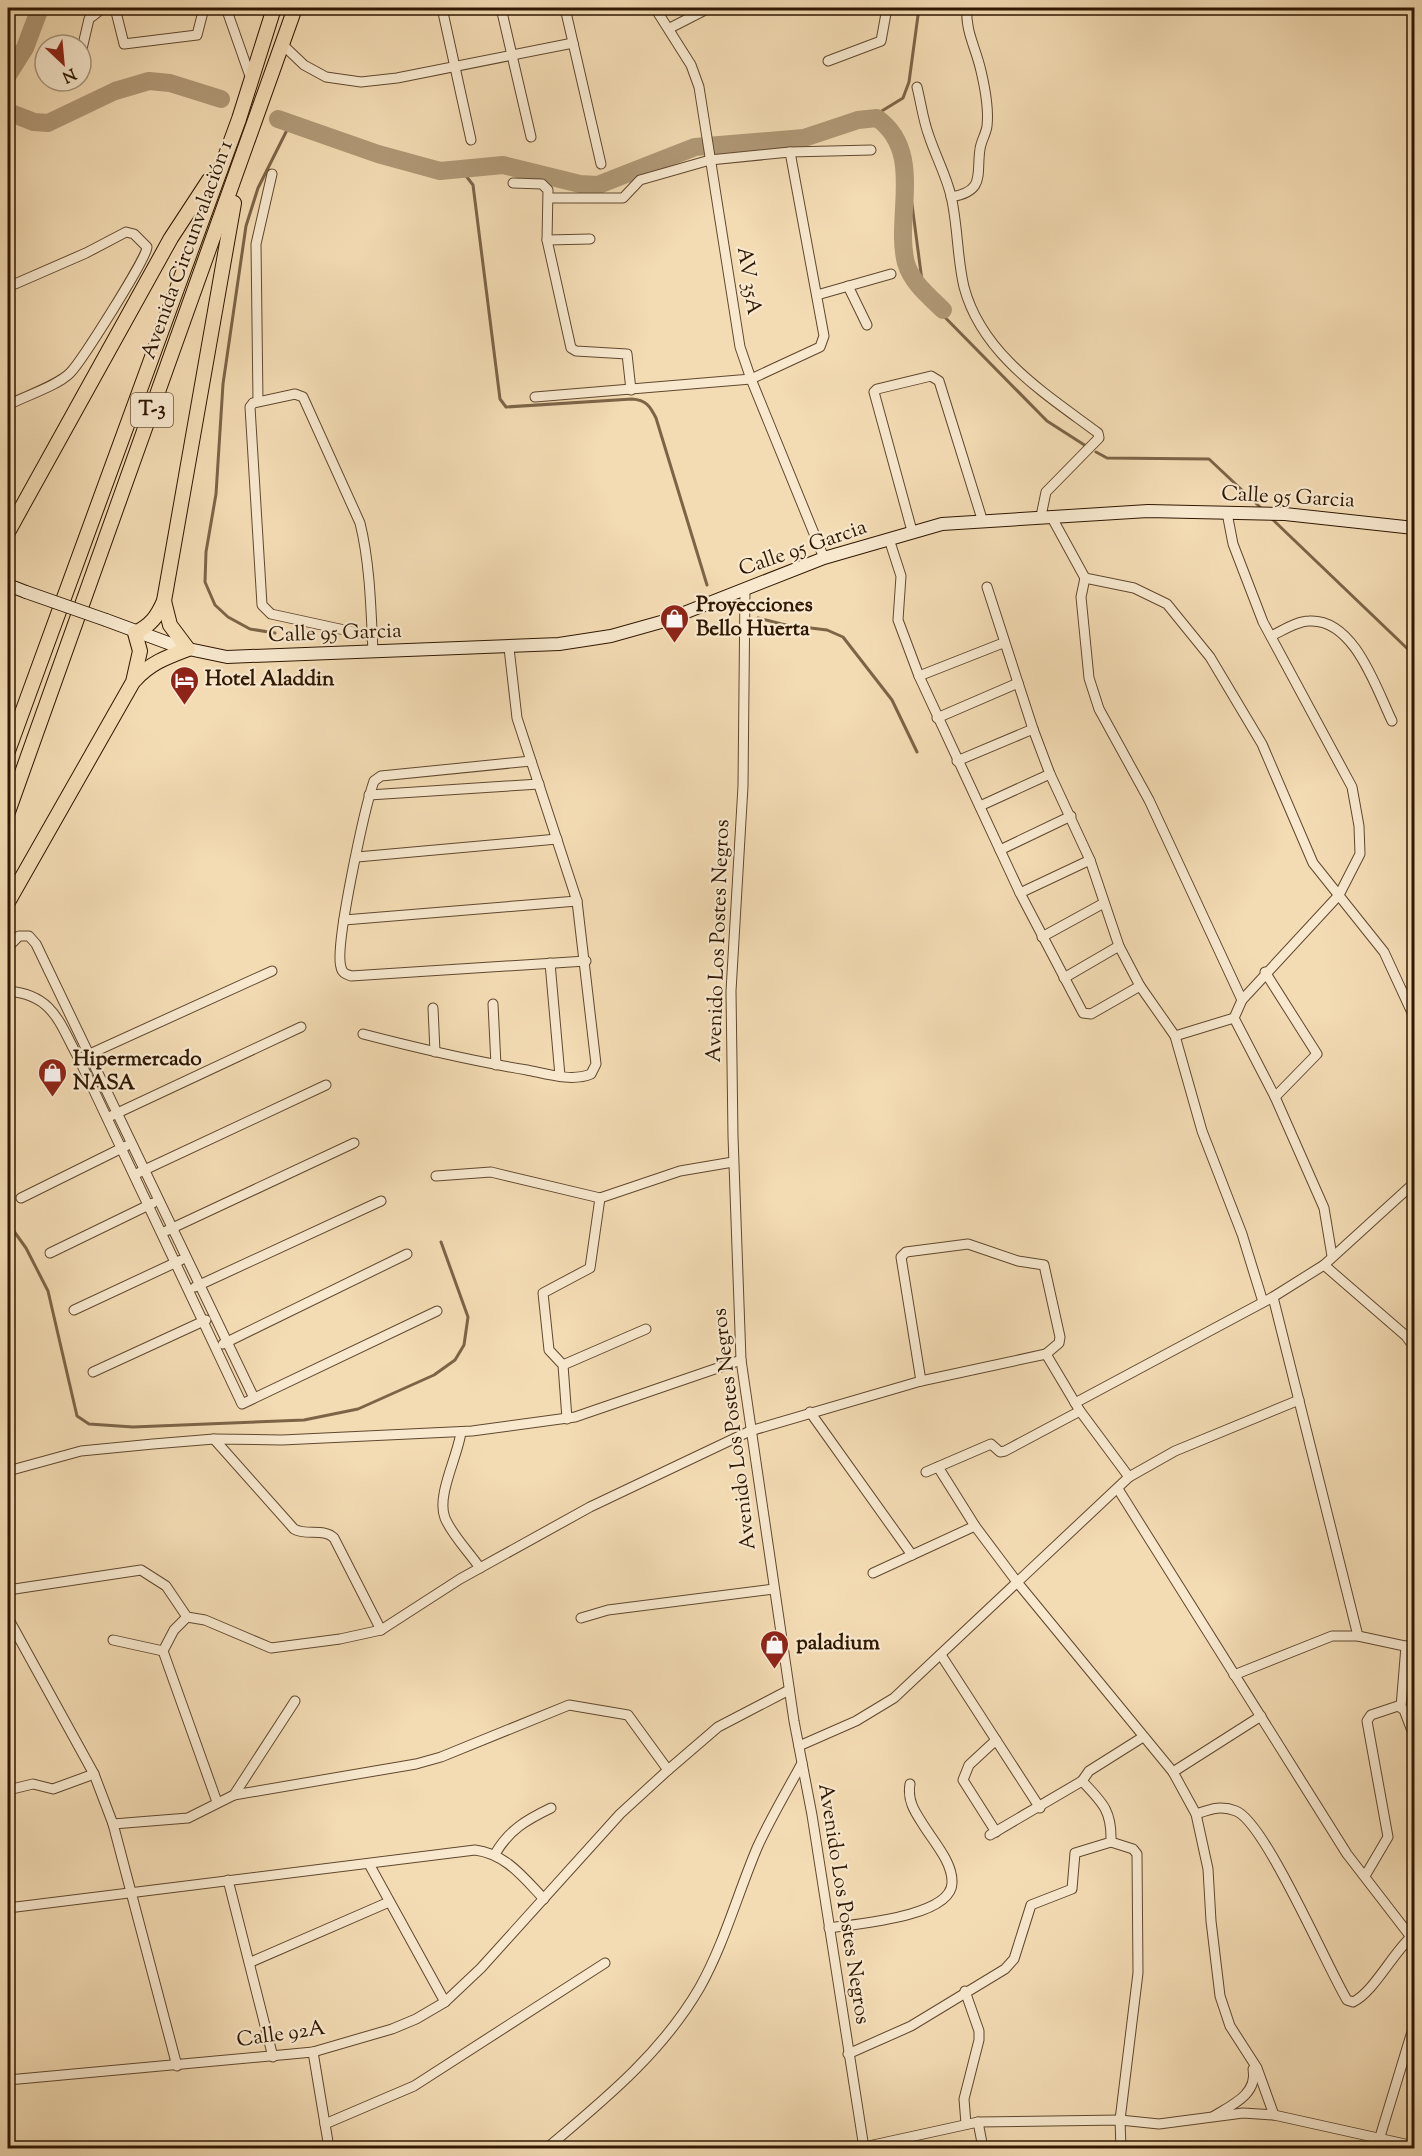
<svg xmlns="http://www.w3.org/2000/svg" width="1422" height="2156" viewBox="0 0 1422 2156" font-family="'Sorts Mill Goudy',serif">
  <rect width="100%" height="100%" fill="#f3dbb3"/>
  <filter id="stains"><feTurbulence type="fractalNoise" baseFrequency=".00333" numOctaves="4"/><feColorMatrix values="0 0 0 0 .2 0 0 0 0 .09 0 0 0 0 .02 0 0 0 .5 -.17"/></filter>
  <radialGradient id="worn" r=".72"><stop offset=".6" stop-color="#630" stop-opacity="0"/><stop offset="1" stop-color="#630" stop-opacity=".3"/></radialGradient>
  <g fill="none" stroke-linecap="round" stroke-linejoin="round">
    <!-- stream -->
    <g stroke="#7c6447" stroke-width="3">
      <path d="M 8,113 C 24,115 46,123 62,117 C 76,112 89,100 102,93 C 153,66 173,77 224,94"/>
      <path d="M 280,114 L 332,137 L 433,166 L 462,171 L 508,162 L 525,164 L 577,187 L 603,182 L 694,144 L 787,140 L 819,134 L 850,119 L 872,117 L 903,98 L 909,82 L 919,8"/>
      <path d="M 872,117 L 883,124 L 900,142 L 908,174 L 924,296 L 1047,421 L 1086,446"/>
      <path d="M 463,172 L 473,185 L 500,399 L 506,407 L 632,399 C 646,400 650,406 656,418 L 707,585"/>
      <path d="M 1096,452 L 1107,458 L 1209,459 L 1261,508"/>
      <path d="M 1270,517 L 1414,655"/>
      <path d="M 758,618 L 786,625 L 827,630 L 843,637 L 892,700 L 917,752"/>
      <path d="M 275,633 L 250,629 L 228,617 L 215,605 L 205,582 L 206,552 L 216,494 L 223,384 L 246,226 L 258,188 L 293,118"/>
      <path d="M 8,1223 L 26,1248 L 48,1291 L 77,1416 L 89,1424 L 133,1427 L 304,1420 L 358,1409 L 434,1375 L 455,1360 L 464,1345 L 468,1317 L 441,1242"/>
    </g>
    <!-- river -->
    <g stroke="#b09876" stroke-width="18">
      <path d="M 8,75 L 25,48 L 40,8"/>
      <path d="M 8,112 L 34,122 L 48,123 L 115,91 L 149,81 L 170,83 L 221,99"/>
      <path d="M 278,119 L 378,154 L 440,171 L 503,165 L 580,184 L 598,185 L 695,147 L 804,138 L 858,120 L 877,118 C 925,152 894,217 906,263 C 912,283 929,296 943,310"/>
    </g>
    <defs>
      <g id="street">
        <path d="M 115,8 L 124,44 L 197,35 L 204,8"/>
        <path d="M 226,8 L 251,79"/>
        <path d="M 442,8 L 471,140"/>
        <path d="M 501,8 L 531,137"/>
        <path d="M 565,8 L 601,164"/>
        <path d="M 655,8 L 691,65 L 699,87 L 740,347 L 751,379 L 824,558"/>
        <path d="M 670,28 L 709,8"/>
        <path d="M 283,45 L 304,65 L 326,77 L 361,82 L 397,78 L 573,43"/>
        <path d="M 81,53 L 89,19 L 103,8"/>
        <path d="M 828,61 L 881,41 L 887,8"/>
        <path d="M 917,87 C 921,103 923,120 929,136 C 936,157 946,175 951,196 C 958,226 957,258 964,287 C 982,355 1046,394 1098,433 L 1099,438 L 1046,492 L 1041,516"/>
        <path d="M 513,183 L 542,184 L 548,190 L 547,240 L 571,348 L 576,351 L 627,354 L 631,390"/>
        <path d="M 951,197 C 986,191 976,174 980,149 C 981,141 986,134 987,126 C 989,109 985,88 981,71 C 976,48 965,31 967,8"/>
        <path d="M 549,198 L 623,198 L 640,180 L 710,160 L 790,152 L 871,150"/>
        <path d="M 547,240 L 590,239"/>
        <path d="M 848,286 L 867,325"/>
        <path d="M 8,287 L 86,253 L 126,232 L 134,234 L 147,247 C 147,258 81,362 70,373 C 57,386 25,396 8,405"/>
        <path d="M 817,295 L 891,274"/>
        <path d="M 535,397 L 751,379 L 820,347 L 824,336 L 790,152"/>
        <path d="M 258,401 L 256,244 L 272,174"/>
        <path d="M 1227,513 L 1233,544 L 1263,622 L 1352,787 L 1359,826 L 1360,854 L 1339,895 L 1242,1000 L 1234,1018 L 1275,1097 L 1324,1208 L 1332,1256"/>
        <path d="M 1051,516 L 1085,578 L 1134,588 L 1167,604 L 1210,657 L 1262,744 L 1313,863 L 1384,952 L 1414,1017"/>
        <path d="M 912,531 L 874,392 L 877,389 L 931,376 L 939,381 L 982,519"/>
        <path d="M 889,539 L 901,576 L 898,620 L 919,676 L 1020,893 L 1083,1013 L 1091,1014 L 1140,986"/>
        <path d="M 1085,578 L 1081,597 L 1089,678 L 1099,709 L 1149,800 L 1242,1000"/>
        <path d="M 987,587 L 1033,729 L 1050,774 L 1090,860 L 1119,946 L 1140,986 L 1175,1036 L 1202,1131 L 1242,1234 L 1263,1302"/>
        <path d="M 745,589 L 743,786 L 731,991 L 733,1136 L 741,1360 L 794,1721 L 812,1815 L 864,2148"/>
        <path d="M 372,636 L 271,614 L 262,605 L 250,407 L 253,403 L 295,394 L 303,397 L 360,523 C 370,563 371,610 373,652"/>
        <path d="M 1271,636 C 1282,631 1297,621 1309,621 C 1354,618 1376,688 1392,721"/>
        <path d="M 919,676 L 1003,643"/>
        <path d="M 937,718 L 1018,683"/>
        <path d="M 531,761 L 381,776 L 374,781 C 365,807 334,947 341,967 C 342,973 346,974 351,976 L 586,961"/>
        <path d="M 957,761 L 1033,729"/>
        <path d="M 369,795 L 539,784"/>
        <path d="M 980,806 L 1050,774"/>
        <path d="M 1000,850 L 1071,816"/>
        <path d="M 357,857 L 557,839"/>
        <path d="M 1020,893 L 1090,860"/>
        <path d="M 344,920 L 577,901"/>
        <path d="M 1042,937 L 1104,903"/>
        <path d="M 8,947 L 19,936 L 29,936 L 36,944 L 254,1398"/>
        <path d="M 550,963 L 560,1076"/>
        <path d="M 1265,972 L 1317,1054 L 1275,1097"/>
        <path d="M 1064,978 L 1119,946"/>
        <path d="M 8,991 C 54,995 59,1023 79,1059 L 242,1404 L 437,1311"/>
        <path d="M 493,1004 L 496,1065"/>
        <path d="M 433,1008 L 435,1052"/>
        <path d="M 363,1034 C 417,1048 472,1061 527,1070 C 547,1074 572,1082 591,1074 L 596,1064 L 577,901 L 517,718 L 509,648"/>
        <path d="M 1175,1036 L 1234,1018"/>
        <path d="M 83,1057 L 272,971"/>
        <path d="M 111,1116 L 301,1027"/>
        <path d="M 138,1173 L 326,1085"/>
        <path d="M 436,1176 L 491,1172 L 600,1198 L 680,1171 L 733,1162"/>
        <path d="M 21,1198 L 126,1146"/>
        <path d="M 166,1231 L 354,1143"/>
        <path d="M 50,1253 L 153,1203"/>
        <path d="M 1324,1265 L 1406,1336 L 1414,1347"/>
        <path d="M 195,1287 L 381,1201"/>
        <path d="M 1273,1297 L 1358,1636"/>
        <path d="M 74,1310 L 181,1260"/>
        <path d="M 223,1344 L 407,1254"/>
        <path d="M 563,1365 L 646,1329"/>
        <path d="M 93,1372 L 206,1320"/>
        <path d="M 921,1381 L 901,1257 L 906,1252 L 968,1244 L 1018,1261 L 1044,1265 L 1060,1337 L 1059,1343 L 1046,1354"/>
        <path d="M 1075,1403 L 1273,1297 L 1324,1265 L 1414,1183"/>
        <path d="M 810,1412 L 912,1555"/>
        <path d="M 567,1419 L 563,1365 L 549,1350 L 543,1293 L 590,1268 L 600,1198"/>
        <path d="M 461,1432 C 458,1456 436,1496 445,1518 C 452,1535 469,1552 480,1568"/>
        <path d="M 214,1439 L 294,1529 C 306,1536 324,1528 334,1538 L 381,1630"/>
        <path d="M 938,1467 L 975,1526 L 1017,1582 L 1173,1772 L 1196,1814 L 1208,1869 L 1211,1921 L 1220,1996 L 1230,2026 L 1257,2068 L 1274,2115"/>
        <path d="M 8,1471 L 81,1451 L 153,1444 L 214,1439 L 282,1440 L 472,1431 L 575,1417 L 741,1360"/>
        <path d="M 926,1472 L 991,1444 L 1000,1452 L 1005,1451 L 1080,1411"/>
        <path d="M 1118,1489 L 1347,1854 L 1411,1937"/>
        <path d="M 873,1573 L 975,1526"/>
        <path d="M 8,1590 L 141,1570 L 166,1586 L 187,1617 L 205,1620 L 271,1648 L 340,1639 L 381,1630 L 460,1579 L 590,1507 L 750,1431 L 921,1381 L 1046,1354 L 1080,1411 L 1129,1477"/>
        <path d="M 187,1617 L 174,1630 L 163,1651 L 217,1802"/>
        <path d="M 8,1618 L 94,1774 L 113,1824 L 177,2066"/>
        <path d="M 581,1618 L 608,1610 L 774,1589"/>
        <path d="M 113,1640 L 163,1651"/>
        <path d="M 941,1655 L 1040,1808"/>
        <path d="M 1234,1675 L 1332,1636 L 1358,1636 L 1414,1648"/>
        <path d="M 1401,1707 L 1406,1646"/>
        <path d="M 996,1740 L 969,1765 L 963,1780 L 996,1832"/>
        <path d="M 799,1746 L 856,1721 L 894,1698 L 1129,1477 L 1175,1451 L 1299,1400"/>
        <path d="M 1173,1772 L 1261,1716"/>
        <path d="M 8,1790 L 33,1784 L 53,1789 L 94,1774"/>
        <path d="M 234,1795 L 295,1701"/>
        <path d="M 1196,1814 C 1211,1809 1221,1805 1236,1811 C 1265,1822 1327,1967 1347,2000 L 1353,2002 C 1374,1992 1393,1952 1414,1934"/>
        <path d="M 113,1824 L 188,1818 L 234,1795 L 416,1764 L 441,1757 L 569,1705 L 628,1715 L 668,1770"/>
        <path d="M 990,1835 L 1082,1781 L 1089,1771 L 1143,1737"/>
        <path d="M 1111,1842 L 1133,1849 L 1137,1854 L 1138,1973 L 1120,2120 L 1121,2148"/>
        <path d="M 495,1854 C 509,1830 526,1820 551,1808"/>
        <path d="M 369,1864 L 445,2002"/>
        <path d="M 1365,1876 L 1388,1837 L 1367,1721 L 1371,1715 L 1398,1706 L 1404,1710 L 1414,1736"/>
        <path d="M 228,1880 L 273,2057"/>
        <path d="M 8,1908 L 475,1850 C 506,1854 523,1877 544,1899"/>
        <path d="M 829,1928 C 855,1924 951,1917 952,1883 C 953,1863 934,1842 924,1826 C 915,1812 907,1801 910,1784"/>
        <path d="M 251,1962 L 389,1902"/>
        <path d="M 965,1991 L 979,2031 L 979,2040 L 964,2099 L 966,2124"/>
        <path d="M 313,2052 L 329,2148"/>
        <path d="M 848,2054 L 911,2026 L 1005,1969 L 1014,1959 L 1031,1905 L 1072,1889 L 1075,1853 L 1111,1842 C 1112,1811 1103,1803 1082,1781"/>
        <path d="M 8,2080 L 313,2052 L 392,2029 L 416,2019 L 445,2002 L 481,1968 L 620,1814 L 668,1770 L 718,1727 L 789,1690"/>
        <path d="M 1214,2116 C 1232,2105 1258,2094 1253,2069"/>
        <path d="M 978,2122 L 983,2148"/>
        <path d="M 325,2124 L 414,2086 L 605,1963"/>
        <path d="M 1379,2140 L 1414,2025"/>
        <path d="M 864,2147 L 978,2122 L 1120,2120 L 1159,2124 L 1243,2113 L 1274,2115 L 1414,2146"/>
        <path d="M 547,2148 C 604,2100 662,2053 700,1987 C 724,1944 738,1893 757,1848 C 770,1819 787,1791 802,1763"/>
      </g>
      <g id="secondary">
        <path d="M 8,585 L 26,592"/>
        <path d="M 106,620 L 179,647 L 227,657 L 559,644 L 611,636 L 661,622 L 824,558 L 942,524 L 1148,511 L 1285,514 L 1414,528"/>
      </g>
      <g id="primary">
        <path d="M 8,532 L 171,238 L 209,180"/>
        <path d="M 135,680 C 150,663 167,657 188,649 L 170,625 L 164,601"/>
        <path d="M 8,751 L 239,119 L 274,8"/>
        <path d="M 8,812 L 295,8"/>
        <path d="M 8,902 L 133,682 L 140,651 L 135,633 C 151,625 157,617 164,601 L 234,203"/>
      </g>
    </defs>
    <!-- street casing -->
    <use href="#street" stroke="#60482e" stroke-width="11"/>
    <!-- secondary casing -->
    <use href="#secondary" stroke="#2f1701" stroke-width="14"/>
    <!-- primary casing -->
    <use href="#primary" stroke="#2f1701" stroke-width="16"/>
    <!-- street -->
    <use href="#street" stroke="#f7e8ce" stroke-width="9"/>
    <!-- secondary -->
    <use href="#secondary" stroke="#f7e8ce" stroke-width="12"/>
    <!-- primary -->
    <use href="#primary" stroke="#f3dbb3" stroke-width="14"/>
    <defs>
      <path id="secondary-bridge" d="M 26,592 L 106,620"/>
    </defs>
    <!-- secondary-bridge casing -->
    <use href="#secondary-bridge" stroke="#2f1701" stroke-width="14" stroke-linecap="butt"/>
    <!-- secondary-bridge -->
    <use href="#secondary-bridge" stroke="#f7e8ce" stroke-width="12"/>
  </g>
  <!-- icons -->
  <defs>
    <symbol id="shop-pin" viewBox="-11 -11 22 30"><path d="M0 17L-7.5 6A9.5 9.5 0 1 1 7.5 6Z" fill="#8f2418" stroke="#f7e8ce"/><path d="M-5-2.5h2.3a2.7 3.5 0 0 1 5.4 0H5L5.5 6h-11ZM-1.5-2.5h3a1.5 2.3 0 0 0-3 0Z" fill="#fff"/></symbol>
    <symbol id="hotel-pin" viewBox="-11 -11 22 30"><path d="M0 17L-7.5 6A9.5 9.5 0 1 1 7.5 6Z" fill="#8f2418" stroke="#f7e8ce"/><path d="M-6-4.5h1.5V1H6V5H4.5V3h-9V5H-6ZM-4 0a1.8 1.8 0 1 1 3.6 0ZM.5 0V-2.5h3Q6-2.5 6 0Z" fill="#fff"/></symbol>
  </defs>
  <g fill-rule="evenodd">
    <use href="#shop-pin" x="658" y="602" width="33" height="45"/>
    <use href="#hotel-pin" x="168" y="664" width="33" height="45"/>
    <use href="#shop-pin" x="36" y="1056" width="33" height="45"/>
    <use href="#shop-pin" x="758" y="1628" width="33" height="45"/>
  </g>
  <g text-anchor="middle" dominant-baseline="central" stroke-width="4.5" stroke-linejoin="round" paint-order="stroke">
    <!-- shield labels -->
    <rect fill="#f7e8ce" stroke="#6b563e" stroke-width="1.5" x="131" y="393" width="42" height="34" rx="4.5"/>
    <g font-size="20" font-weight="bold" fill="#2f1701">
      <text x="152" y="410">T-3</text>
    </g>
    <!-- street labels -->
    <g font-size="21" fill="#2f1701" stroke="#f7e8ce">
      <text transform="translate(188 250) rotate(-70)">Avenida Circunvalación 1</text>
      <text transform="translate(748 281) rotate(81)">AV 35A</text>
      <text transform="translate(1288 498) rotate(3)">Calle 95 Garcia</text>
      <text transform="translate(803 549) rotate(-19)">Calle 95 Garcia</text>
      <text transform="translate(335 634) rotate(-2)">Calle 95 Garcia</text>
      <text transform="translate(719 941) rotate(-88)">Avenido Los Postes Negros</text>
      <text transform="translate(735 1429) rotate(-97)">Avenido Los Postes Negros</text>
      <text transform="translate(843 1904) rotate(81)">Avenido Los Postes Negros</text>
      <text transform="translate(281 2035) rotate(-8)">Calle 92A</text>
    </g>
    <!-- poi labels -->
    <g font-size="21" font-weight="bold" fill="#2f1701" stroke="#f7e8ce" text-anchor="start">
      <text x="696" y="606">Proyecciones<tspan x="696" dy="24">Bello Huerta</tspan></text>
      <text x="205" y="680">Hotel Aladdin</text>
      <text x="73" y="1060">Hipermercado<tspan x="73" dy="24">NASA</tspan></text>
      <text x="796" y="1644">paladium</text>
    </g>
  </g>
  <!-- margin -->
  <rect width="1422" height="2156" fill="none" stroke="#f3dbb3" stroke-width="30"/>
  <rect x="9" y="9" width="1404" height="2138" fill="none" stroke="#2f1701" stroke-width="3"/>
  <rect x="15" y="15" width="1392" height="2126" fill="none" stroke="#2f1701" stroke-width="1.5"/>
  <!-- north arrow -->
  <g transform="translate(63 63) rotate(154)"><circle r="28" fill="#f7e8ce" stroke="#a7947c" stroke-width="1.5"/>
  <path d="M0-4.5L10 22L0 15L-10 22Z" fill="#8f2418"/>
  <text y="-9" font-size="16" font-weight="bold" text-anchor="middle" fill="#2f1701">N</text>
  </g>
  <rect width="100%" height="100%" filter="url(#stains)"/>
  <rect width="100%" height="100%" fill="url(#worn)"/>
</svg>
